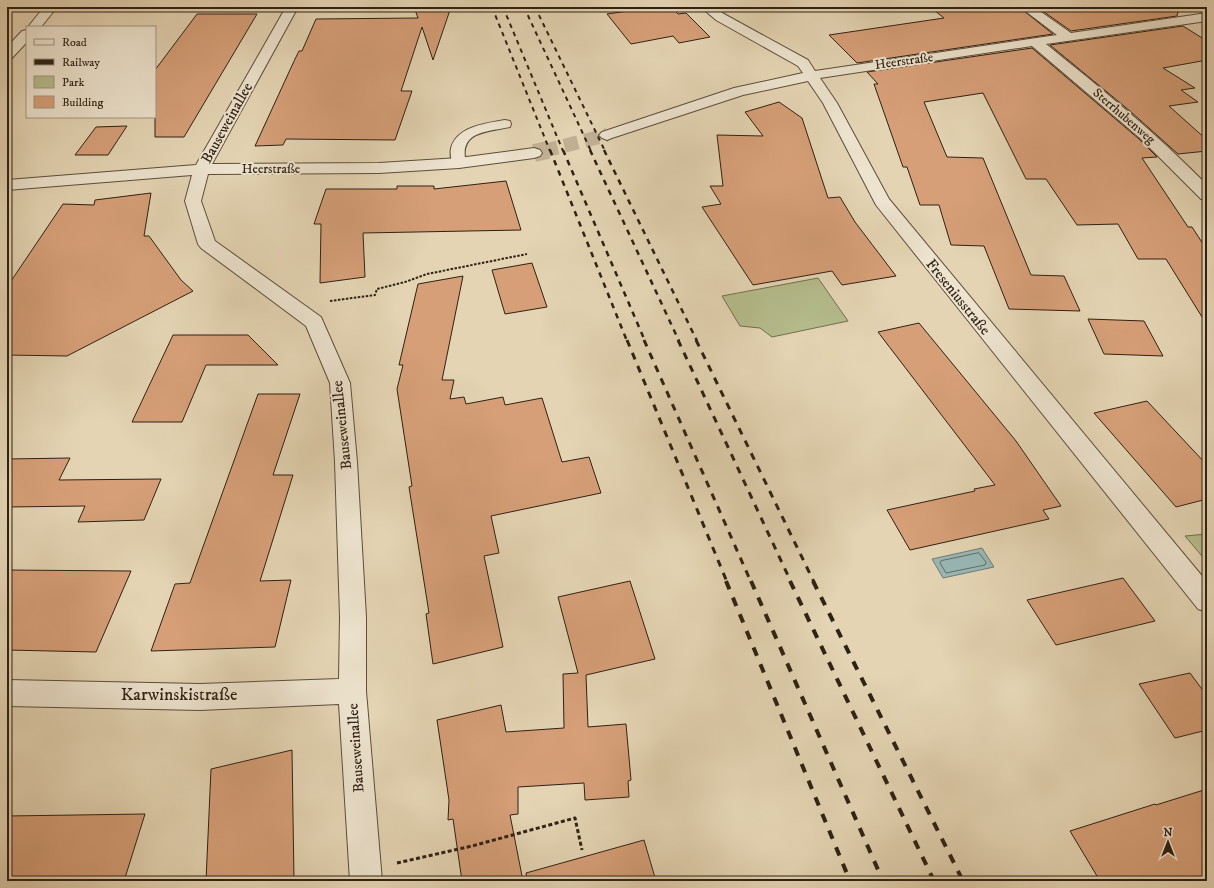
<svg xmlns="http://www.w3.org/2000/svg" width="1214" height="888" viewBox="0 0 1214 888" font-family="'IM FELL DW Pica',serif">
  <rect width="100%" height="100%" fill="#e4d4b3"/>
  <filter id="stains"><feTurbulence type="fractalNoise" baseFrequency=".005" numOctaves="4"/><feColorMatrix values="0 0 0 0 .2 0 0 0 0 .09 0 0 0 0 .02 0 0 0 .5 -.17"/></filter>
  <radialGradient id="worn" r=".72"><stop offset=".6" stop-color="#630" stop-opacity="0"/><stop offset="1" stop-color="#630" stop-opacity=".3"/></radialGradient>
  <!-- green -->
  <g fill="#b5bc8c" stroke="#726e50">
    <path d="M 818,278 L 848,321 L 772,337 L 760,328 L 740,326 L 722,296 Z"/>
    <path d="M 1207,534 L 1207,562 L 1185,536 Z"/>
  </g>
  <!-- water -->
  <path fill="#98b7b5" stroke="#6e7b75" d="M 982,548 L 994,567 L 943,578 L 932,559 Z"/>
  <g fill="none" stroke-linecap="round" stroke-linejoin="round">
    <!-- shore -->
    <path stroke="#646c64" stroke-width="1" d="M 979,553 L 986,562 L 985,565 L 946,573 L 940,563 L 941,561 Z"/>
  </g>
  <!-- building -->
  <g fill="#d69f78" stroke="#2f2114">
    <path d="M 414,7 L 451,7 L 433,60 L 422,27 L 401,91 L 412,91 L 395,140 L 286,139 L 283,145 L 255,146 L 295,59 L 299,51 L 302,51 L 316,19 L 418,18 Z"/>
    <path d="M 656,7 L 671,7 L 678,14 L 686,13 L 710,37 L 679,43 L 673,36 L 631,44 L 607,14 Z"/>
    <path d="M 930,7 L 1019,7 L 1053,34 L 857,63 L 829,35 L 944,18 Z"/>
    <path d="M 1037,7 L 1179,7 L 1177,16 L 1071,31 Z"/>
    <path d="M 197,14 L 257,14 L 184,137 L 155,137 L 155,70 Z"/>
    <path d="M 1183,26 L 1207,41 L 1207,60 L 1163,68 L 1195,88 L 1181,90 L 1198,102 L 1169,106 L 1207,140 L 1207,151 L 1178,154 L 1130,111 L 1050,45 Z"/>
    <path d="M 1032,48 L 1139,139 L 1157,157 L 1142,158 L 1188,227 L 1192,227 L 1207,250 L 1207,325 L 1166,259 L 1138,259 L 1118,224 L 1077,225 L 1046,179 L 1026,179 L 983,93 L 924,102 L 947,157 L 983,158 L 1031,275 L 1064,276 L 1080,311 L 1009,309 L 984,246 L 951,245 L 939,205 L 920,205 L 907,167 L 903,167 L 874,84 L 878,84 L 867,72 Z"/>
    <path d="M 779,102 L 802,118 L 828,198 L 840,197 L 855,222 L 896,276 L 842,285 L 832,271 L 753,285 L 702,207 L 721,204 L 710,186 L 723,186 L 717,135 L 763,136 L 745,112 Z"/>
    <path d="M 127,126 L 108,155 L 75,155 L 96,127 Z"/>
    <path d="M 506,181 L 521,230 L 363,233 L 365,277 L 320,283 L 321,224 L 314,224 L 326,189 L 397,189 L 397,186 L 434,186 L 434,189 Z"/>
    <path d="M 151,193 L 144,236 L 149,236 L 181,280 L 193,291 L 67,356 L 7,355 L 7,287 L 63,204 L 94,205 L 95,200 Z"/>
    <path d="M 532,263 L 547,307 L 505,314 L 492,270 Z"/>
    <path d="M 463,276 L 442,380 L 454,380 L 450,399 L 464,397 L 466,404 L 503,397 L 505,405 L 542,398 L 562,462 L 589,457 L 601,493 L 491,516 L 499,553 L 484,556 L 503,647 L 433,664 L 426,614 L 429,613 L 409,487 L 412,486 L 397,389 L 403,365 L 399,365 L 418,284 Z"/>
    <path d="M 1088,319 L 1144,321 L 1163,356 L 1104,354 Z"/>
    <path d="M 919,323 L 1016,441 L 1061,506 L 1043,510 L 1049,519 L 910,550 L 887,510 L 975,491 L 974,489 L 995,485 L 878,332 Z"/>
    <path d="M 173,335 L 248,335 L 278,365 L 206,365 L 182,422 L 132,422 Z"/>
    <path d="M 258,394 L 300,394 L 273,475 L 293,475 L 260,581 L 291,580 L 275,647 L 151,651 L 175,584 L 190,583 Z"/>
    <path d="M 1147,401 L 1207,465 L 1207,499 L 1176,507 L 1094,413 Z"/>
    <path d="M 70,458 L 59,480 L 161,479 L 144,520 L 78,522 L 85,506 L 7,507 L 7,459 Z"/>
    <path d="M 7,570 L 131,571 L 96,652 L 7,650 Z"/>
    <path d="M 1123,578 L 1155,621 L 1056,645 L 1027,600 Z"/>
    <path d="M 630,581 L 655,659 L 586,675 L 588,727 L 626,724 L 631,780 L 628,781 L 629,797 L 585,800 L 584,783 L 518,787 L 518,814 L 510,815 L 523,881 L 462,881 L 453,819 L 448,820 L 449,800 L 437,720 L 501,705 L 506,732 L 564,728 L 563,674 L 578,673 L 558,597 Z"/>
    <path d="M 1190,673 L 1207,696 L 1207,730 L 1175,738 L 1139,684 Z"/>
    <path d="M 292,750 L 294,881 L 206,881 L 211,769 Z"/>
    <path d="M 1207,789 L 1207,881 L 1100,881 L 1070,831 L 1155,804 L 1156,805 Z"/>
    <path d="M 145,814 L 124,881 L 7,881 L 7,816 Z"/>
    <path d="M 644,840 L 656,881 L 527,881 L 526,873 Z"/>
  </g>
  <g fill="none" stroke-linecap="round" stroke-linejoin="round">
    <!-- minor-tunnel-far1 -->
    <path stroke="#c0b093" stroke-width="14" stroke-dasharray="14 7" stroke-linecap="butt" d="M 544,151 L 607,135"/>
    <!-- minor-tunnel -->
    <path stroke="#c0b093" stroke-width="18" stroke-dasharray="18 9" stroke-linecap="butt" d="M 534,153 L 548,150"/>
    <defs>
      <path id="service" d="M 505,120 L 510,121 L 511,124 L 510,127 C 487,132 458,131 466,163 L 464,166 L 459,167 L 454,166 C 451,161 450,154 451,148 C 457,126 487,123 505,120 Z"/>
      <g id="minor">
        <path d="M 44,7 L 57,7 L 41,27 L 28,27 Z"/>
        <path d="M 286,7 L 298,7 L 212,164 L 379,163 L 459,158 L 534,148 L 540,150 L 542,153 L 540,156 L 534,158 L 459,168 L 379,173 L 208,174 L 201,201 L 215,241 L 321,317 L 350,383 L 357,462 L 366,617 L 366,691 L 382,881 L 350,881 L 339,704 L 200,710 L 7,706 L 7,680 L 200,684 L 339,679 L 340,617 L 335,462 L 330,383 L 306,326 L 201,248 L 198,244 L 185,201 L 192,175 L 7,190 L 7,180 L 196,165 Z"/>
        <path d="M 701,7 L 715,7 L 724,14 L 808,60 L 815,71 L 1057,35 L 1020,7 L 1034,7 L 1071,33 L 1207,13 L 1207,21 L 1046,44 C 1102,89 1157,134 1207,185 L 1207,200 L 1201,199 L 1140,138 L 1032,46 L 820,78 L 837,103 L 889,199 L 1207,582 L 1207,612 L 1198,609 L 876,205 L 823,103 L 808,81 L 743,95 L 612,138 L 607,140 L 602,138 L 599,135 L 602,132 L 734,88 L 803,73 L 798,66 L 716,20 Z"/>
        <path d="M 27,30 L 27,42 L 12,58 L 7,59 L 7,47 L 22,31 Z"/>
      </g>
    </defs>
    <!-- service casing -->
    <use href="#service" stroke="#5c4e3c" stroke-width="2"/>
    <!-- minor casing -->
    <use href="#minor" stroke="#5c4e3c" stroke-width="2"/>
    <!-- path-far2 -->
    <path stroke="#2f2114" stroke-width="1.5" stroke-dasharray="2 1.5" stroke-linecap="butt" d="M 312,11 L 379,11 L 382,7"/>
    <!-- path-far1 -->
    <path stroke="#2f2114" stroke-width="2" stroke-dasharray="2.5 1.5" stroke-linecap="butt" d="M 330,301 L 375,295 L 377,289 L 405,282 L 427,274 L 527,254"/>
    <!-- path -->
    <path stroke="#2f2114" stroke-width="3" stroke-dasharray="4 2.5" stroke-linecap="butt" d="M 397,863 L 472,846 L 575,818 L 582,850"/>
    <!-- service -->
    <use href="#service" fill="#ede3ce" fill-rule="evenodd"/>
    <!-- minor -->
    <use href="#minor" fill="#ede3ce" fill-rule="evenodd"/>
    <!-- rail-far3 -->
    <g stroke="#2f2114" stroke-width="2" stroke-dasharray="4.5 4.5" stroke-linecap="butt">
      <path d="M 492,7 L 550,151"/>
      <path d="M 503,7 L 563,151"/>
      <path d="M 524,7 L 591,151"/>
      <path d="M 535,7 L 605,151"/>
    </g>
    <!-- rail-far2 -->
    <g stroke="#2f2114" stroke-width="2.5" stroke-dasharray="5.5 5.5" stroke-linecap="butt">
      <path d="M 550,150 L 627,341"/>
      <path d="M 563,150 L 645,341"/>
      <path d="M 590,150 L 679,341"/>
      <path d="M 604,150 L 697,341"/>
    </g>
    <!-- rail-far1 -->
    <g stroke="#2f2114" stroke-width="3" stroke-dasharray="7 7" stroke-linecap="butt">
      <path d="M 627,340 L 727,582"/>
      <path d="M 644,340 L 751,582"/>
      <path d="M 678,340 L 791,582"/>
      <path d="M 696,340 L 814,582"/>
    </g>
    <!-- rail -->
    <g stroke="#2f2114" stroke-width="4" stroke-dasharray="9 9" stroke-linecap="butt">
      <path d="M 726,581 L 850,881"/>
      <path d="M 751,581 L 883,881"/>
      <path d="M 790,581 L 934,881"/>
      <path d="M 813,581 L 963,881"/>
    </g>
  </g>
  <g text-anchor="middle" dominant-baseline="central" stroke-width="4" stroke-linejoin="round" paint-order="stroke">
    <!-- far-street labels -->
    <g font-size="13" fill="#2f2114" stroke="#ede3ce">
      <text transform="translate(904 61) rotate(-8)">Heerstraße</text>
      <text transform="translate(1124 116) rotate(41)">Sterrhubenweg</text>
      <text x="271" y="169">Heerstraße</text>
    </g>
    <!-- street labels -->
    <g font-size="15" fill="#2f2114" stroke="#ede3ce">
      <text transform="translate(227 123) rotate(-61)">Bauseweinallee</text>
      <text transform="translate(958 297) rotate(51)">Freseniusstraße</text>
      <text transform="translate(342 425) rotate(-96)">Bauseweinallee</text>
      <text transform="translate(356 748) rotate(-94)">Bauseweinallee</text>
    </g>
    <!-- near-street labels -->
    <g font-size="18" fill="#2f2114" stroke="#ede3ce">
      <text x="179" y="695">Karwinskistraße</text>
    </g>
  </g>
  <!-- margin -->
  <rect width="1214" height="888" fill="none" stroke="#e4d4b3" stroke-width="24"/>
  <rect x="8" y="8" width="1198" height="872" fill="none" stroke="#2f2114" stroke-width="2"/>
  <rect x="12" y="12" width="1190" height="864" fill="none" stroke="#2f2114"/>
  <!-- legend -->
  <rect x="26" y="26" width="130" height="92" fill="#ede3ce" stroke="#a19584"/>
  <rect x="34" y="39" width="20" height="6" fill="#ede3ce" stroke="#a19584"/>
  <text x="62" y="46" font-size="12" fill="#2f2114">Road</text>
  <rect x="34" y="59" width="20" height="6" fill="#2f2114" stroke="#a19584"/>
  <text x="62" y="66" font-size="12" fill="#2f2114">Railway</text>
  <rect x="34" y="76" width="20" height="12" fill="#b5bc8c" stroke="#a19584"/>
  <text x="62" y="86" font-size="12" fill="#2f2114">Park</text>
  <rect x="34" y="96" width="20" height="12" fill="#d69f78" stroke="#a19584"/>
  <text x="62" y="106" font-size="12" fill="#2f2114">Building</text>
  <!-- north arrow -->
  <g transform="translate(1168 842)" stroke="#ede3ce" stroke-width="3" paint-order="stroke">
  <path d="M0-3L7 15L0 10L-7 15Z" fill="#2f2114"/>
  <text y="-6" font-size="11" font-weight="bold" text-anchor="middle" fill="#2f2114">N</text>
  </g>
  <rect width="100%" height="100%" filter="url(#stains)"/>
  <rect width="100%" height="100%" fill="url(#worn)"/>
</svg>
